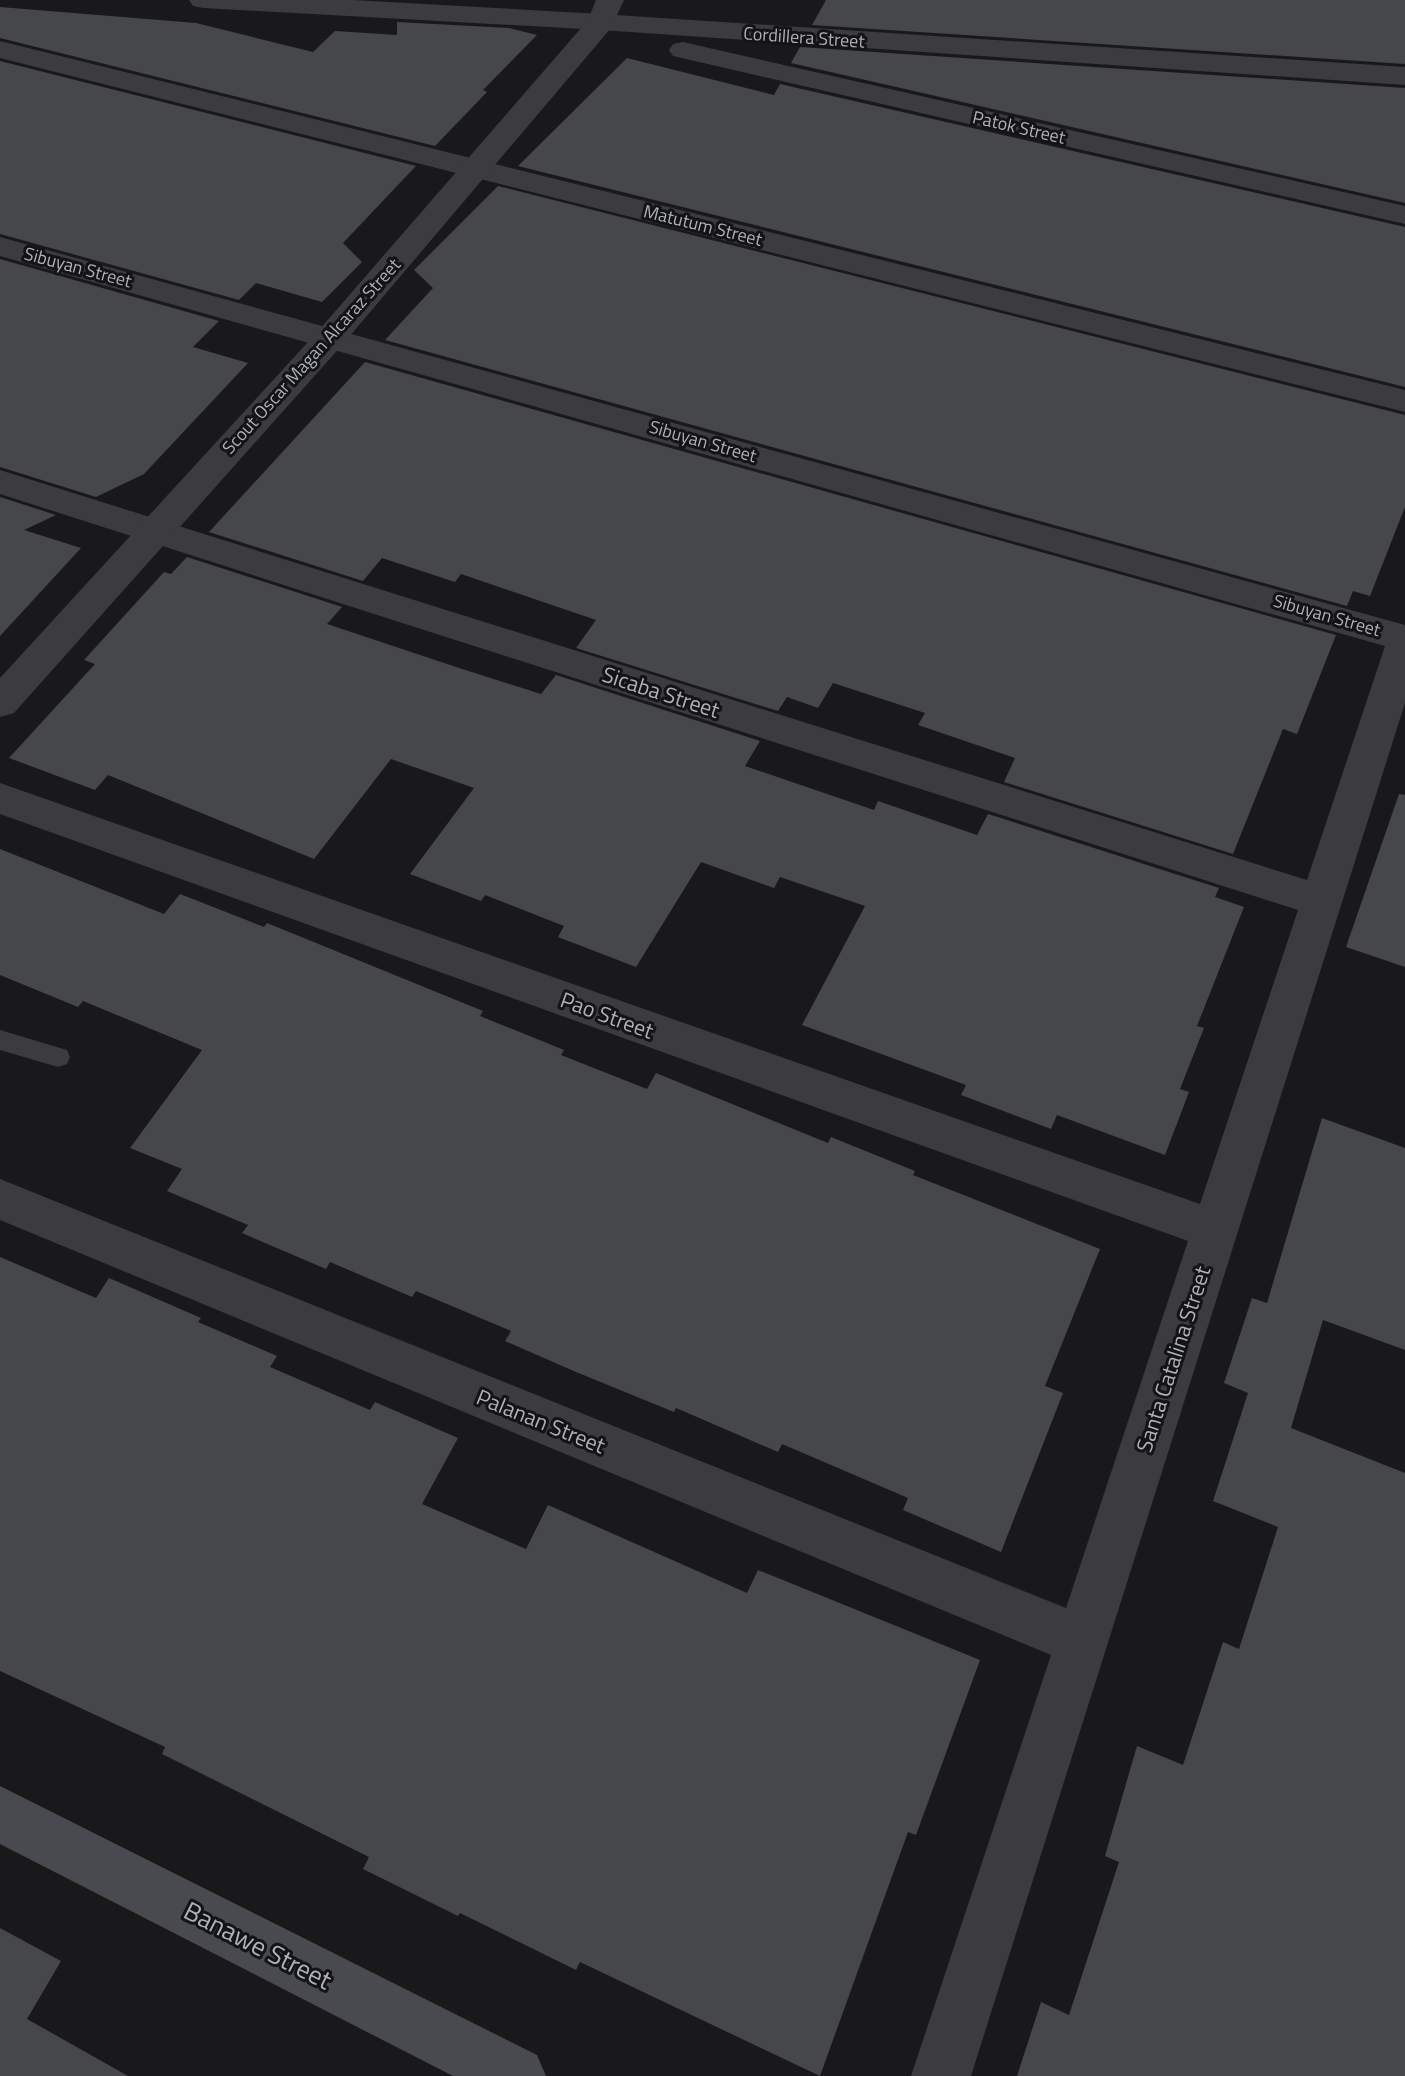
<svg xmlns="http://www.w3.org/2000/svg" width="1405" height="2076" viewBox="0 0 1405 2076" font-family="'Titillium Web',sans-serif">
  <rect width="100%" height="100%" fill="#19191b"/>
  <!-- building -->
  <g fill="#46474b">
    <path d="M 826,0 L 1405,0 L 1405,64 L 812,25 Z"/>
    <path d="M 0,7 L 196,23 L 313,52 L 335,31 L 397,35 L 397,22 L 509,28 L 537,35 L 483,90 L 487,92 L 435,146 L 0,38 Z"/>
    <path d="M 800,47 L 1405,88 L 1405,203 L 791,63 Z"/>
    <path d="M 627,58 L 774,95 L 780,84 L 1405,227 L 1405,387 L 518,166 Z"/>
    <path d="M 0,61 L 416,166 L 343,243 L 362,262 L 322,302 L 256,283 L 239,300 L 0,234 Z"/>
    <path d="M 498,186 L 1405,415 L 1405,507 L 1370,596 L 1353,591 L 1347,606 L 385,340 L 433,288 L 414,270 Z"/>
    <path d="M 0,259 L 219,321 L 193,347 L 248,363 L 144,474 L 96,497 L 0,467 Z"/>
    <path d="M 365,362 L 1336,635 L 1297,734 L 1283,729 L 1233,854 L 1004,782 L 1015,758 L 918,725 L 925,713 L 833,683 L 818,708 L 787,697 L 778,711 L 576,648 L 596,620 L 461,574 L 455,582 L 382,558 L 363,581 L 209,532 Z"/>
    <path d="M 0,497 L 56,515 L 24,530 L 81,548 L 0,636 Z"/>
    <path d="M 187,557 L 342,607 L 327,624 L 456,667 L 541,694 L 556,675 L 760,741 L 745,766 L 874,810 L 878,801 L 977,835 L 988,814 L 1219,888 L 1215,897 L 1244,907 L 1197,1026 L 1204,1028 L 1180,1089 L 1189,1092 L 1165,1155 L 1057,1115 L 1051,1129 L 961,1095 L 966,1085 L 802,1025 L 865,906 L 780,877 L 774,888 L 701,862 L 636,967 L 558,937 L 564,926 L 485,895 L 481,901 L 410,874 L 474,788 L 391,759 L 314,859 L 108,775 L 95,790 L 9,758 L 95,664 L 84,660 L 164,572 L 171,574 Z"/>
    <path d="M 1399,794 L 1405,795 L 1405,967 L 1346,947 Z"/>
    <path d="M 0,849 L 164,914 L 180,894 L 264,927 L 267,923 L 483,1011 L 480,1016 L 564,1050 L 561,1055 L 647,1089 L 656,1073 L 828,1143 L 831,1137 L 915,1171 L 913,1175 L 1100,1249 L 1045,1386 L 1063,1393 L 1001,1552 L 903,1510 L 908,1498 L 782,1444 L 778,1452 L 676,1408 L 674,1412 L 576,1372 L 505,1341 L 511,1331 L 416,1291 L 412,1297 L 330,1262 L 326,1269 L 242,1233 L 248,1225 L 167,1191 L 182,1169 L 130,1148 L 202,1050 L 83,1001 L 78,1007 L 0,975 Z"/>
    <path d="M 1322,1118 L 1405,1148 L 1405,1350 L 1323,1320 L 1291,1428 L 1405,1473 L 1405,2076 L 1017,2076 L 1041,2002 L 1069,2015 L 1119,1862 L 1105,1856 L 1137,1746 L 1183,1765 L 1223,1642 L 1239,1649 L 1278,1527 L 1213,1501 L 1248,1393 L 1224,1383 L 1252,1298 L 1267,1303 Z"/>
    <path d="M 0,1257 L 96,1298 L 109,1278 L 201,1318 L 198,1322 L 277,1356 L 270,1367 L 370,1410 L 375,1402 L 458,1438 L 422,1504 L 526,1549 L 548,1505 L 747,1593 L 758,1570 L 980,1660 L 916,1835 L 908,1832 L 820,2076 L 580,1962 L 576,1970 L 460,1913 L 458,1916 L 363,1869 L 369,1857 L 162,1754 L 165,1747 L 0,1671 Z"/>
    <path d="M 0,1928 L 61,1961 L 27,2019 L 128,2076 L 0,2076 Z"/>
  </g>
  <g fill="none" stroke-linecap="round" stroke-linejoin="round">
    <!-- service -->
    <path fill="#3b3b40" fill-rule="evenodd" d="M 0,1030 L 67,1050 L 70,1057 L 67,1064 L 58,1067 L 0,1050 Z"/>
    <!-- minor -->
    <g fill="#3b3b40" fill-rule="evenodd">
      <path d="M 189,0 L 353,0 L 601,14 L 1405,67 L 1405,85 L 601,30 L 203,8 L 193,6 Z"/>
      <path d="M 0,41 L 1405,390 L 1405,412 L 0,58 Z"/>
      <path d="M 683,42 L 1405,206 L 1405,224 L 673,56 L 669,50 L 673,44 Z"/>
      <path d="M 0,237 L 1405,625 L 1405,703 L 971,2076 L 911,2076 L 1051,1655 L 0,1220 L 0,1179 L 1066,1608 L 1188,1241 L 0,814 L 0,783 L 1200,1204 L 1298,910 L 0,494 L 0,470 L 1307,880 L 1385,646 L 0,256 Z"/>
    </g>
    <!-- tertiary -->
    <path fill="#3b3b40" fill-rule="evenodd" d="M 596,0 L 624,0 L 611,28 L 343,344 L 14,713 L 0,717 L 0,678 L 319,330 L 588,20 Z"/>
    <!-- secondary -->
    <path fill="#494a50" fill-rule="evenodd" d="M 0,1786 L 537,2055 L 546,2076 L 453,2076 L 0,1844 Z"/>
  </g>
  <g text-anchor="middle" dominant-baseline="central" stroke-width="6" stroke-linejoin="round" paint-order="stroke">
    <!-- far-street labels -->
    <g font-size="18" fill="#adb1ba" stroke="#141416">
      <text transform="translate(804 37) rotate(4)">Cordillera Street</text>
      <text transform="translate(1019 127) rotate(13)">Patok Street</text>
      <text transform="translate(703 225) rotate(14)">Matutum Street</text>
      <text transform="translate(78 267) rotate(15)">Sibuyan Street</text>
      <text transform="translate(311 356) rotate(-48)">Scout Oscar Magan Alcaraz Street</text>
      <text transform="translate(703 441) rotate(16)">Sibuyan Street</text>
      <text transform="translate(1327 615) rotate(16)">Sibuyan Street</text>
    </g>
    <!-- street labels -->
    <g font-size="22" fill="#adb1ba" stroke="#141416">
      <text transform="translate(661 692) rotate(18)">Sicaba Street</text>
      <text transform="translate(607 1015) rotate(20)">Pao Street</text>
      <text transform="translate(1173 1359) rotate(-72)">Santa Catalina Street</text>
      <text transform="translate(541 1421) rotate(22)">Palanan Street</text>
    </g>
    <!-- near-street labels -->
    <g font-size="26" fill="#adb1ba" stroke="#141416">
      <text transform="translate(258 1945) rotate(27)">Banawe Street</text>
    </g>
  </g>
</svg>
